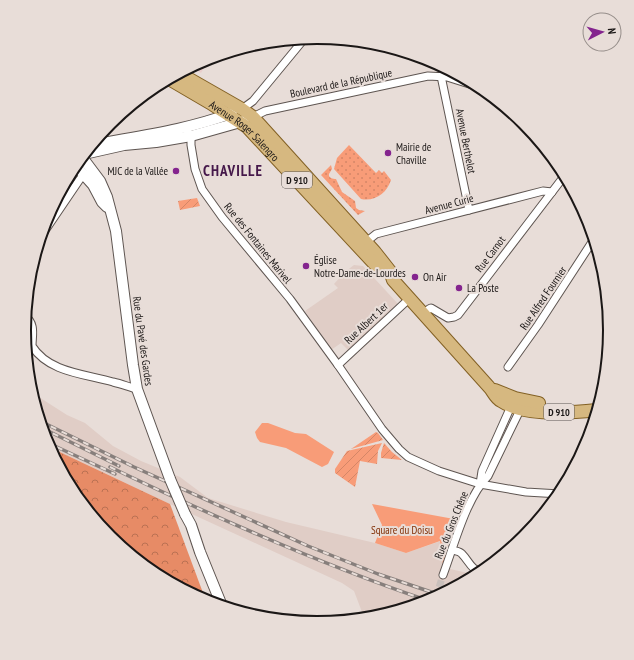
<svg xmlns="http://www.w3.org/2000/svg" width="634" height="660" viewBox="0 0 634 660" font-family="'PT Sans Narrow',sans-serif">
  <defs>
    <pattern id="grass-dots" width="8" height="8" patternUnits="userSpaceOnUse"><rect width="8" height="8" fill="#f89c78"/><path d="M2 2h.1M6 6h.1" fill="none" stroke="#d48667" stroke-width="1.8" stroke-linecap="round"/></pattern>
    <pattern id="forest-crowns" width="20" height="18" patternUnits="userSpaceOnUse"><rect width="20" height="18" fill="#e78b66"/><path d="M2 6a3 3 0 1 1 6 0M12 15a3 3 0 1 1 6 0" fill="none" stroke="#ba7153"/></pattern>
    <pattern id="garden-furrows" width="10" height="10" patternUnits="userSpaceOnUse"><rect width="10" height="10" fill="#f89c78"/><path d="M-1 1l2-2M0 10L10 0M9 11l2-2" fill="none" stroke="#d48667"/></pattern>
  </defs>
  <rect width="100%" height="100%" fill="#e8ddd8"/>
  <!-- built -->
  <g fill="#e0cdc6">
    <path d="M 354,265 L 363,266 L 399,305 L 349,351 L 341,343 L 331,350 L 305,311 L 338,288 L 334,284 L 345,272 Z"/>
    <path d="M 31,392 L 67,415 L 85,423 L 113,446 L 141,461 L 180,477 L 208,498 L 286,522 L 375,543 L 406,553 L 441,541 L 443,565 L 450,569 L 477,575 L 429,601 L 377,617 L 362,612 L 354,591 L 342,583 L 170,504 L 49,447 Z"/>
  </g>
  <!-- education -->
  <path fill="#e9cecc" d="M 210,58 L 201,73 L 190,67 L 205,59 Z"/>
  <!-- grass -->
  <g fill="url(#grass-dots)">
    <path d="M 349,145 L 376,173 L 379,170 L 382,173 L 384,171 L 391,180 C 387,193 375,202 361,199 L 334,169 L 337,158 Z"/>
    <path d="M 331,165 L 332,169 L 329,174 C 328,178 333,179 336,179 L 342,192 L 355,201 L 356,208 L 359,210 L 365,211 L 358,215 L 321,175 Z"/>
  </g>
  <!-- forest -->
  <path fill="url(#forest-crowns)" d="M 49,447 L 170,504 L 206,601 L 154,573 L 110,537 L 73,493 Z"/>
  <!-- park -->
  <g fill="#f89c78">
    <path d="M 262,423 L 268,423 L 295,433 L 306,434 L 334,452 L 328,464 L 322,467 L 286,448 L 260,442 L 257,438 L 255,432 Z"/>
    <path d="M 372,504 L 454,519 L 443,565 L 440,541 L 406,553 L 375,543 L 382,525 Z"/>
  </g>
  <!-- garden -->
  <g fill="url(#garden-furrows)">
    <path d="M 197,198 L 200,206 L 180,210 L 178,201 Z"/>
    <path d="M 376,432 L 378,433 L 383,440 L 351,449 Z"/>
    <path d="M 382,443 L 378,451 L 377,464 L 360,461 L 355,487 L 335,473 L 335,469 L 347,451 Z"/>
    <path d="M 384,443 L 392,452 L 402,460 L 381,458 L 381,453 Z"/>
  </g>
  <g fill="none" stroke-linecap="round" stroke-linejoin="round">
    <!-- street-tunnel -->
    <path stroke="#c9bfbb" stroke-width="7" stroke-dasharray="7 3.5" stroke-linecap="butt" d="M 436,597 L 443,575"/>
    <defs>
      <g id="street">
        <path d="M 441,76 L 469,210"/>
        <path d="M 242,109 L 253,101 L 305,38"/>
        <path d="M 253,117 L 265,111 L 428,76 L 447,77 L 482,88"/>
        <path d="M 189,133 L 191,136 L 191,145 L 195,169 L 202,189 L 222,217 L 290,299 L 338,365 L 382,429 L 399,449 L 408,457 L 419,462 L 439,471 L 480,484 L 526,492 L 560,494"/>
        <path d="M 40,238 L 80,179 L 87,175"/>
        <path d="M 365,246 L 366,242 L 376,234 L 543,191 L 552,192"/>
        <path d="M 424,313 L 429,309 L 431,308 L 448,318 L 454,317 L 458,315 L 565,175"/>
        <path d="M 25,316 C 36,324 32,335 32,346 C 49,373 86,374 113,382 C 122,384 129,387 137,389"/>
        <path d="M 338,365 L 410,298"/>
        <path d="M 508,367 L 538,325 L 594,239"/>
        <path d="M 480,484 L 482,471 L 512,404"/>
        <path d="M 452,550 C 456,551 460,551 462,554 C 469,561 471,570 482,572"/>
        <path d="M 443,575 C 454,546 466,498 488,476 L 522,406"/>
      </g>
      <g id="secondary">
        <path d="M 92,145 C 139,136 187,130 232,113"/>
        <path d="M 84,154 L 124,145 L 156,142 L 191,136 L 244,121"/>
        <path d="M 82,157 L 100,181 L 107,197 L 116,231 L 133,365 L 137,389 L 170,479"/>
        <path d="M 75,165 L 93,185 L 102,202 L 107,207"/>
        <path d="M 185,514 L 191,525 L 200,552 L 222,606"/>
      </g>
      <g id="primary">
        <path d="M 179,73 L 242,109 L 253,117 L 375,252 L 390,271 L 393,280 L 489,387 C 493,391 495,398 501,401 C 523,416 571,413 597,410"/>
        <path id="s1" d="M 169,79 L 210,103 L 247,127 L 381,271"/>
        <path d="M 495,390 L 515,398 L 539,403"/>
      </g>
    </defs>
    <!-- street casing -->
    <use href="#street" stroke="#5e5551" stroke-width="9"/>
    <!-- secondary casing -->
    <use href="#secondary" stroke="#5e5551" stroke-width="12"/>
    <!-- primary casing -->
    <use href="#primary" stroke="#836124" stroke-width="14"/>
    <!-- street -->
    <use href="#street" stroke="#fff" stroke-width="7"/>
    <!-- secondary -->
    <use href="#secondary" stroke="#fff" stroke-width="10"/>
    <!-- primary -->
    <use href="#primary" stroke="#d6b880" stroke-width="12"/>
    <defs>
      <g id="rail">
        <path d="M 40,421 L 134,467 L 308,546 L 378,574 L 440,595"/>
        <path d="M 42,428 L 119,466"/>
        <path d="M 46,442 L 115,474"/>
        <path d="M 110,467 C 214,517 320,564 429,601"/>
      </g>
    </defs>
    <!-- rail casing -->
    <use href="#rail" stroke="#877f7c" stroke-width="3.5"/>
    <!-- rail -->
    <use href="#rail" stroke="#e8ddd8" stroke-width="2" stroke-dasharray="6" stroke-linecap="butt"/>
    <defs>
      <path id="secondary-bridge" d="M 170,479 L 185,514"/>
    </defs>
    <!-- secondary-bridge casing -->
    <use href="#secondary-bridge" stroke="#5e5551" stroke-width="12" stroke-linecap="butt"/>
    <!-- secondary-bridge -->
    <use href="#secondary-bridge" stroke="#fff" stroke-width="10"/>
  </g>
  <!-- markers -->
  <g fill="#84248e" stroke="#e8ddd8" stroke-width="1.5">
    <circle cx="388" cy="153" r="4"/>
    <circle cx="176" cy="171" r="4"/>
    <circle cx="306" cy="266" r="4"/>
    <circle cx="415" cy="277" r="4"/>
    <circle cx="459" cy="288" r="4"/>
  </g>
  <g text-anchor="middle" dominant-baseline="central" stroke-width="4" stroke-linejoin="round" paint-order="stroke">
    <!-- shield labels -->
    <g fill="#e8ddd8" stroke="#585250" stroke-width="1">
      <rect x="282" y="172" width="30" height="16" rx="3"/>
      <rect x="544" y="404" width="30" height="16" rx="3"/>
    </g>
    <g font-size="10" font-weight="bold" fill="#1b1716">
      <text x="297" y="180">D 910</text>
      <text x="559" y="412">D 910</text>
    </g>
    <!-- street labels -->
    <g font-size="11" fill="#1b1716" stroke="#e8ddd8">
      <text transform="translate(341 83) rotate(-12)">Boulevard de la République</text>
      <text stroke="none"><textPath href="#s1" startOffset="92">Avenue Roger Salengro</textPath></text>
      <text transform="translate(466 141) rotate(79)">Avenue Berthelot</text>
      <text transform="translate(449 204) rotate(-15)">Avenue Curie</text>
      <text transform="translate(258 243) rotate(51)">Rue des Fontaines Marivel</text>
      <text transform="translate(490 254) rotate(-53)">Rue Carnot</text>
      <text transform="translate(543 298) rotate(-56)">Rue Alfred Fournier</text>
      <text transform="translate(366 323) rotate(-43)">Rue Albert 1er</text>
      <text transform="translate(143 341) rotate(82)">Rue du Pavé des Gardes</text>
      <text transform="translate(451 525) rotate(-68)">Rue du Gros Chêne</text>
    </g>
    <!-- poi labels -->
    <g font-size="11" fill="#1b1716" stroke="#e8ddd8" text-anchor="start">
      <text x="396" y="147">Mairie de<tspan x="396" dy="13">Chaville</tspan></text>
      <text x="168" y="171" text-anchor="end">MJC de la Vallée</text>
      <text x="314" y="260">Église<tspan x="314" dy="13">Notre-Dame-de-Lourdes</tspan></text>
      <text x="423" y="277">On Air</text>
      <text x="467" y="288">La Poste</text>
    </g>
    <!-- park labels -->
    <g font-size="11" fill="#812f05" stroke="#e8ddd8">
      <text x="402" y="530">Square du Doisu</text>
    </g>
    <!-- district labels -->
    <g font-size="15" font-weight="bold" letter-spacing="1" fill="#45184a" stroke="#e8ddd8">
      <text x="233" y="170">CHAVILLE</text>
    </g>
  </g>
  <!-- crop -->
  <path d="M0 0H634V660H0ZM31 330a286 286 0 1 1 572 0a286 286 0 1 1-572 0Z" fill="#e8ddd8" fill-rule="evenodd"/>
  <path fill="none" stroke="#1b1716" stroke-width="2" d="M31 330a286 286 0 1 1 572 0a286 286 0 1 1-572 0Z"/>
  <!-- north arrow -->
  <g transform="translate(602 32) rotate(84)"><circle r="19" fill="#e8ddd8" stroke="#968e8a"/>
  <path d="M0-3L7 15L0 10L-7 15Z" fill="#84248e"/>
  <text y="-6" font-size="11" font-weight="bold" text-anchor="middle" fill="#1b1716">N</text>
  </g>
</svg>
